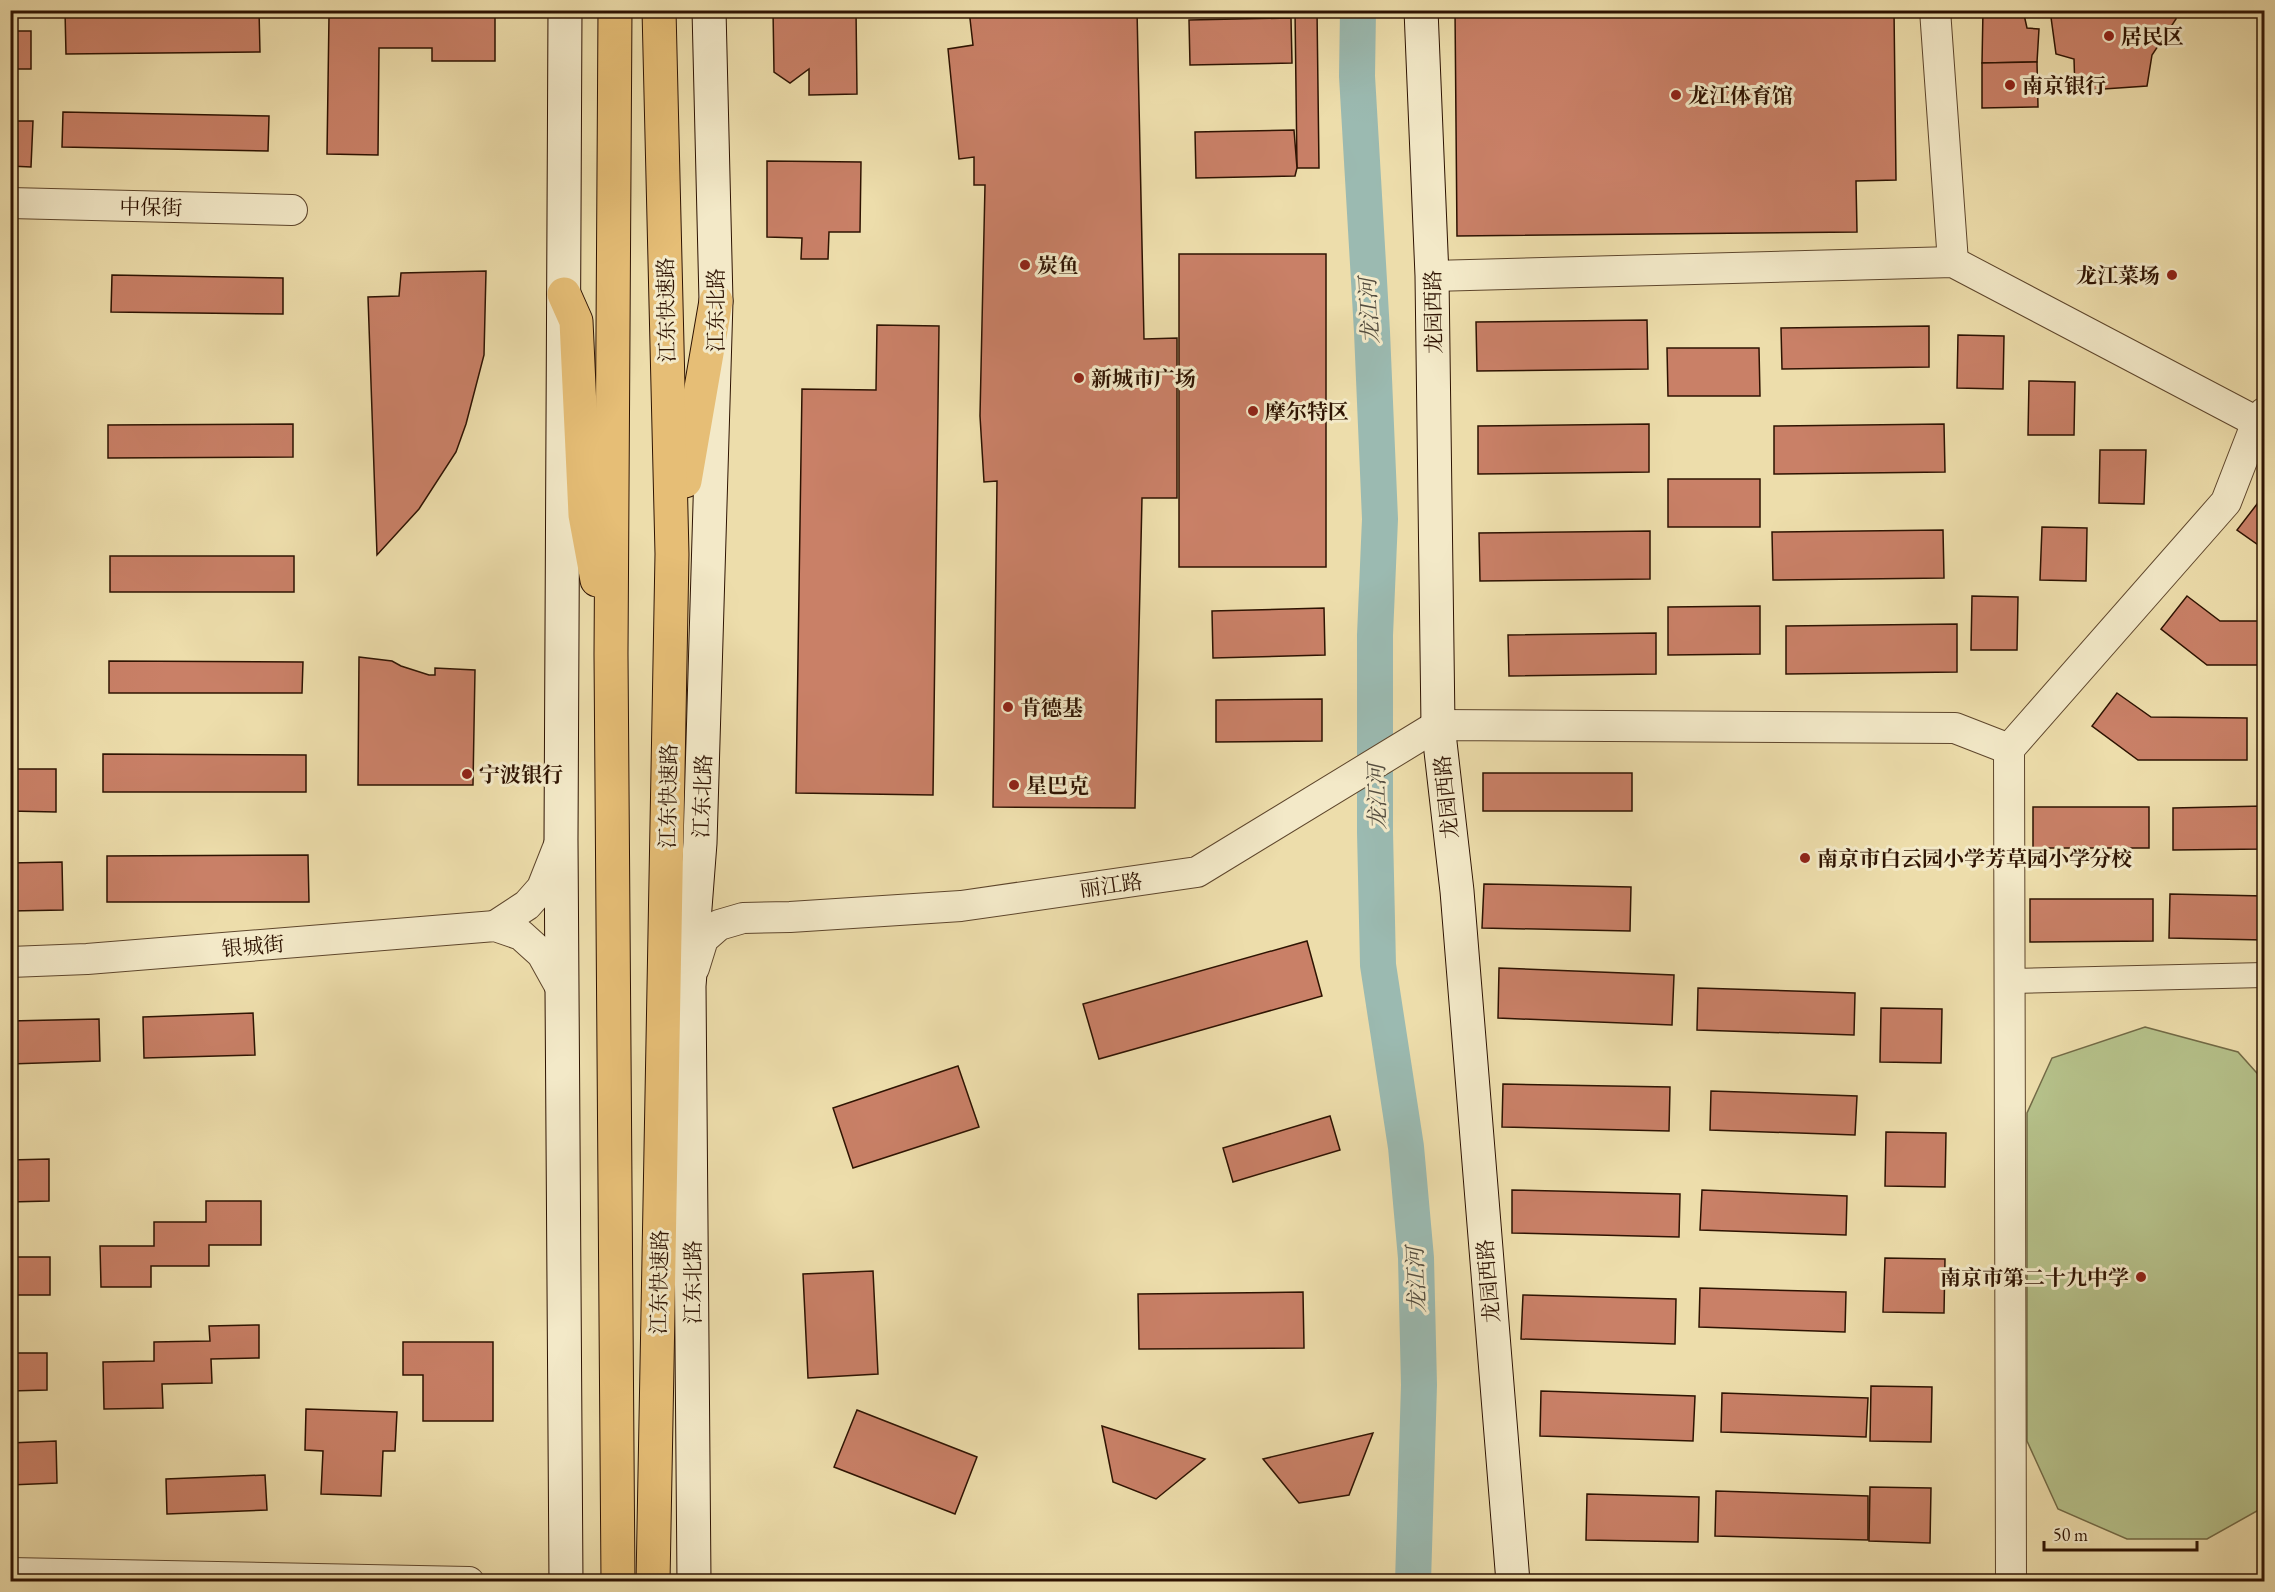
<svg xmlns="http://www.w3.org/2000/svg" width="2275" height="1592" viewBox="0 0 2275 1592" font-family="'EB Garamond','Noto Serif SC',serif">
  <rect width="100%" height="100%" fill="#edddab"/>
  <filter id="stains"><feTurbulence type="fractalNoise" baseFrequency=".00333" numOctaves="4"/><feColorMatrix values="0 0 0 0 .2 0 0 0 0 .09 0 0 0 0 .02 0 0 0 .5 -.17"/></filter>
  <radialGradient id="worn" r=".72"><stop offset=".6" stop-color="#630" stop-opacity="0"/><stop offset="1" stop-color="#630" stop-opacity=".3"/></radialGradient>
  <!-- park -->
  <path fill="#b6c28b" stroke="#726a46" stroke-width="1.5" d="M 2145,1027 L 2238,1052 L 2264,1081 L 2264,1507 L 2207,1539 L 2127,1539 L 2058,1509 L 2027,1441 L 2027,1113 L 2052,1058 Z"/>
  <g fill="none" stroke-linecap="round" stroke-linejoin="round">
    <!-- river -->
    <path stroke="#9bbab1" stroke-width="36" d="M 1358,10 L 1357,76 L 1372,332 L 1380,519 L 1375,635 L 1375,832 L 1378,965 L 1406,1147 L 1416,1258 L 1419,1385 L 1413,1582"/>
  </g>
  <!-- building -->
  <g fill="#c98067" stroke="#2e1302" stroke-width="1.5">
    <path d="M 259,10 L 260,52 L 66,54 L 65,11 Z"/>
    <path d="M 366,10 L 495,12 L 495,61 L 432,61 L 432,48 L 379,48 L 378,155 L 327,154 L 329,16 L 366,17 Z"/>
    <path d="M 773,10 L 856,10 L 857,94 L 809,95 L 809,69 L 790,83 L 774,72 Z"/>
    <path d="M 969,10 L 1137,10 L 1144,339 L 1177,338 L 1177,498 L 1142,498 L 1135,808 L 993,807 L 997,481 L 984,482 L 980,416 L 985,185 L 974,185 L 974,157 L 959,159 L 948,49 L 973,45 Z"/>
    <path d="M 1295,10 L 1317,10 L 1319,168 L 1297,168 Z"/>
    <path d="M 1455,10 L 1894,10 L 1896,180 L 1856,181 L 1857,232 L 1457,236 Z"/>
    <path d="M 1983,10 L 2023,10 L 2027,28 L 2039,29 L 2037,62 L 1982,63 Z"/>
    <path d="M 2050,10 L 2177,10 L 2176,19 L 2152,55 L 2147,86 L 2075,91 L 2074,59 L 2056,54 Z"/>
    <path d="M 1291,18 L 1292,63 L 1190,65 L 1189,20 Z"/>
    <rect x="10" y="31" width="21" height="38"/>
    <path d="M 2037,62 L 2038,107 L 1982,108 L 1982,63 Z"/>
    <path d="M 63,112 L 269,116 L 268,151 L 62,147 Z"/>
    <path d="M 10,121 L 33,121 L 31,167 L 10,166 Z"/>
    <path d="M 1294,130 L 1297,168 L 1295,176 L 1196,178 L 1195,132 Z"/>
    <path d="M 767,161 L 861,162 L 860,232 L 829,232 L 828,259 L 801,259 L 802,238 L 767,237 Z"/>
    <path d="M 10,240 L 16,240 L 15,278 L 10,278 Z"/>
    <rect x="1179" y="254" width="147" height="313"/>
    <path d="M 486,271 L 484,355 L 466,424 L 456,452 L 419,509 L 377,555 L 368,297 L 399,296 L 401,273 Z"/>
    <path d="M 112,275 L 283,278 L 283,314 L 111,312 Z"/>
    <path d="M 1647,320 L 1648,369 L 1477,371 L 1476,322 Z"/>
    <path d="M 877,325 L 939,326 L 933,795 L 796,793 L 802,389 L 876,390 Z"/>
    <path d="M 1929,326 L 1929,367 L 1782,369 L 1781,328 Z"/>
    <path d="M 10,329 L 14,329 L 13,370 L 10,370 Z"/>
    <path d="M 1958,335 L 2004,336 L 2003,389 L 1957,388 Z"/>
    <path d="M 1667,348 L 1759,348 L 1760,396 L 1668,396 Z"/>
    <path d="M 2029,381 L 2075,382 L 2074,435 L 2028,435 Z"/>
    <path d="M 293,424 L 293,457 L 108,458 L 108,425 Z"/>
    <path d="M 1649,424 L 1649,472 L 1478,474 L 1478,426 Z"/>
    <path d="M 1944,424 L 1945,472 L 1774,474 L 1774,426 Z"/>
    <rect x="10" y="434" width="3" height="29"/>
    <path d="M 2100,450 L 2146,450 L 2144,504 L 2099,503 Z"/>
    <rect x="1668" y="479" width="92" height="48"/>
    <path d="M 2264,495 L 2264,549 L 2237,530 Z"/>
    <path d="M 2042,527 L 2087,528 L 2086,581 L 2040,580 Z"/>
    <path d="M 1943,530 L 1944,578 L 1773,580 L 1772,532 Z"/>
    <path d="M 1650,531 L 1650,579 L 1480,581 L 1479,533 Z"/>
    <rect x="110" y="556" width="184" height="36"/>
    <path d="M 1972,596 L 2018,597 L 2017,650 L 1971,650 Z"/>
    <path d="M 2187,596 L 2220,621 L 2264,621 L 2264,665 L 2207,665 L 2161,629 Z"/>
    <path d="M 1760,606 L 1760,654 L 1668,655 L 1668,607 Z"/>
    <path d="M 1324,608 L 1325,655 L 1213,658 L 1212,611 Z"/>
    <path d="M 1957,624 L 1957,672 L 1786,674 L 1786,626 Z"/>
    <path d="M 1656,633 L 1656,674 L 1509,676 L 1508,635 Z"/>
    <path d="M 359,657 L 392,661 L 401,666 L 429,675 L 435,675 L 435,668 L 475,670 L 473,785 L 358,785 Z"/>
    <path d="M 109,661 L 303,662 L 302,693 L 109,693 Z"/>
    <path d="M 2117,693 L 2151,717 L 2247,718 L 2247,760 L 2138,760 L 2092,726 Z"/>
    <path d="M 1322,699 L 1322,741 L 1216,742 L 1216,700 Z"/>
    <path d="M 103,754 L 306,755 L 306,792 L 103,792 Z"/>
    <path d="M 10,769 L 56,769 L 56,812 L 10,811 Z"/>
    <rect x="1483" y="773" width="149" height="38"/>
    <path d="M 2264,806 L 2264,849 L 2173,850 L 2173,808 Z"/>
    <rect x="2033" y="807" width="116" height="41"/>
    <path d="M 308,855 L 309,902 L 107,902 L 107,856 Z"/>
    <path d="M 62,862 L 63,910 L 10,911 L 10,863 Z"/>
    <path d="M 1484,884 L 1631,887 L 1630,931 L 1482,928 Z"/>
    <path d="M 2170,894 L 2264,896 L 2264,940 L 2169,938 Z"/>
    <path d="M 2030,899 L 2153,899 L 2153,941 L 2030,942 Z"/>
    <path d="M 1307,941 L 1322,996 L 1099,1059 L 1083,1004 Z"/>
    <path d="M 1499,968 L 1674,975 L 1672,1025 L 1498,1018 Z"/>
    <path d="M 1698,988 L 1855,993 L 1854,1035 L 1697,1030 Z"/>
    <path d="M 1881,1008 L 1942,1009 L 1941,1063 L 1880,1062 Z"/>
    <path d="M 253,1013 L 255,1055 L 144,1058 L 143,1017 Z"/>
    <path d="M 99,1019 L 100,1061 L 10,1064 L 10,1021 Z"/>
    <path d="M 958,1066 L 979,1127 L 853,1168 L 833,1108 Z"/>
    <path d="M 1503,1084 L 1670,1087 L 1669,1131 L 1502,1127 Z"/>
    <path d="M 1711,1091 L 1857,1096 L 1855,1135 L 1710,1130 Z"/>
    <path d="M 1330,1116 L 1340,1150 L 1233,1182 L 1223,1148 Z"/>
    <path d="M 1886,1132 L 1946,1133 L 1945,1187 L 1885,1186 Z"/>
    <path d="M 49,1159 L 49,1201 L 10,1202 L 10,1160 Z"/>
    <path d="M 1512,1190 L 1680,1194 L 1679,1237 L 1512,1233 Z"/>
    <path d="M 1702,1190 L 1847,1196 L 1846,1235 L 1700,1230 Z"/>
    <path d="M 206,1201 L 261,1201 L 261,1245 L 209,1245 L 209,1266 L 151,1266 L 151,1287 L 101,1287 L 100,1246 L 154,1246 L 154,1222 L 206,1222 Z"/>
    <rect x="10" y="1257" width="40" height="38"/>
    <path d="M 1885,1258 L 1945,1259 L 1944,1313 L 1883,1312 Z"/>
    <path d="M 873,1271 L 878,1374 L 808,1378 L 803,1274 Z"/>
    <path d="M 1700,1288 L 1846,1292 L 1845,1332 L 1699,1327 Z"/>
    <path d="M 1303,1292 L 1304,1348 L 1139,1349 L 1138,1294 Z"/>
    <path d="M 1523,1295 L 1676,1299 L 1675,1344 L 1521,1339 Z"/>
    <path d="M 259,1325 L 259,1358 L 211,1359 L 212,1383 L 162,1384 L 163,1408 L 104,1409 L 103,1362 L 154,1361 L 154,1342 L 210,1341 L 209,1326 Z"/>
    <path d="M 403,1342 L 493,1342 L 493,1421 L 423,1421 L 423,1375 L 403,1375 Z"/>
    <path d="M 10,1353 L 47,1353 L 47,1390 L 10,1391 Z"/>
    <path d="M 1871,1386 L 1932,1387 L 1931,1442 L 1870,1441 Z"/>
    <path d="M 1541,1391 L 1695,1396 L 1693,1441 L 1540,1436 Z"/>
    <path d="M 1722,1393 L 1868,1398 L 1866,1437 L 1721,1432 Z"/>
    <path d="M 306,1409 L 397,1412 L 395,1451 L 383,1451 L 381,1496 L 321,1494 L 323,1451 L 305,1450 Z"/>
    <path d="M 857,1410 L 977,1457 L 955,1514 L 834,1467 Z"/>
    <path d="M 1102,1426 L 1205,1459 L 1156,1499 L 1113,1482 Z"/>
    <path d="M 1373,1433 L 1349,1495 L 1299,1503 L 1263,1459 Z"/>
    <path d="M 56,1441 L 57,1483 L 10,1485 L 10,1443 Z"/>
    <path d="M 265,1475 L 267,1510 L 167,1514 L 166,1479 Z"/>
    <path d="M 1870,1487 L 1931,1488 L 1930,1543 L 1869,1541 Z"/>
    <path d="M 1716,1491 L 1868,1496 L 1868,1540 L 1715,1536 Z"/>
    <path d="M 1587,1494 L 1699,1497 L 1698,1542 L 1586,1540 Z"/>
  </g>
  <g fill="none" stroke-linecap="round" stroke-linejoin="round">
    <defs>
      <path id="minor" d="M 2010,981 L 2264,975"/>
      <g id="tertiary">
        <path d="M 1935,10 L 1953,262"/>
        <path d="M 10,203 L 292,210"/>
        <path d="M 1432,276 L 1953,262 L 2257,422"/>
        <path d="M 495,926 L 527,905 L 542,888 L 559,845"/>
        <path d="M 10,962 L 87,959 L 495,926 L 521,935 L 542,954 L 562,990"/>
        <path d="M 694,968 L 703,939 L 719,925 L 743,918 L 790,917 L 961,906 L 1197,872 L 1438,725 L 1955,728 L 2009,749"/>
        <path d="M 10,1573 L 469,1582"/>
        <path d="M 2011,1582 L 2009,749 L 2226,502 L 2257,422 L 2264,413"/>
      </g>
      <g id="secondary">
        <path d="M 565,10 L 561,840 L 566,1582"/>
        <path d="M 1421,10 L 1432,276 L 1438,725 L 1457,891 L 1513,1582"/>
        <path d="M 694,1582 L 689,986 L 700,843 L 716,301 L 709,10"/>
      </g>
      <g id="trunk">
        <path d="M 615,10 L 611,654 L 618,1582"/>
        <path d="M 564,294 L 576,321 L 585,515 L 597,580"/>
        <path d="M 685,481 L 716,301"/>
        <path d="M 653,1582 L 672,554 L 659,10"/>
      </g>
    </defs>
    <!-- minor casing -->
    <use href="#minor" stroke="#5e462c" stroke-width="26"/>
    <!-- tertiary casing -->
    <use href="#tertiary" stroke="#5e462c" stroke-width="32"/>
    <!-- secondary casing -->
    <use href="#secondary" stroke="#2e1302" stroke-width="35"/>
    <!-- trunk casing -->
    <use href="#trunk" stroke="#2e1302" stroke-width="35"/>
    <!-- minor -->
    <use href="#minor" stroke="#f3e9c8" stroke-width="24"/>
    <!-- tertiary -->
    <use href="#tertiary" stroke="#f3e9c8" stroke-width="30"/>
    <!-- secondary -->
    <use href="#secondary" stroke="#f3e9c8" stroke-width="33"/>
    <!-- trunk -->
    <use href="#trunk" stroke="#e6be76" stroke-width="33"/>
  </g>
  <!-- markers -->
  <g fill="#8f2418" stroke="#f3e9c8" stroke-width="2">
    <circle cx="2109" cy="36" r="6"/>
    <circle cx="2010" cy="85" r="6"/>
    <circle cx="1676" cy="95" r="6"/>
    <circle cx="1025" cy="265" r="6"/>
    <circle cx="2172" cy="275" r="6"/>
    <circle cx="1079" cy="378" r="6"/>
    <circle cx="1253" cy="411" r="6"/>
    <circle cx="1008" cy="707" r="6"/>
    <circle cx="467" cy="774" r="6"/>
    <circle cx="1014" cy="785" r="6"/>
    <circle cx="1805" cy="858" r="6"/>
    <circle cx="2141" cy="1277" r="6"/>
  </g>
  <g text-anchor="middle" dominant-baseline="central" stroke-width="6" stroke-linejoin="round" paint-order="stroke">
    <!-- poi labels -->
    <g font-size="21" font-weight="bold" fill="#2e1302" stroke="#f3e9c8" text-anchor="start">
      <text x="2121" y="36">居民区</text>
      <text x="2022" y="85">南京银行</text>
      <text x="1688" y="95">龙江体育馆</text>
      <text x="1037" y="265">炭鱼</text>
      <text x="2160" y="275" text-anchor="end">龙江菜场</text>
      <text x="1091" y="378">新城市广场</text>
      <text x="1265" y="411">摩尔特区</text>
      <text x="1020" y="707">肯德基</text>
      <text x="479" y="774">宁波银行</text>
      <text x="1026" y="785">星巴克</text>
      <text x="1817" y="858">南京市白云园小学芳草园小学分校</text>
      <text x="2129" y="1277" text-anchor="end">南京市第二十九中学</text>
    </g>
    <!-- street labels -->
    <g font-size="21" fill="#2e1302" stroke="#f3e9c8">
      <text transform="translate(151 207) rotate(1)">中保街</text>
      <text transform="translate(666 310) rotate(-91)">江东快速路</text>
      <text transform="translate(715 310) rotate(-90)">江东北路</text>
      <text transform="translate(1433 312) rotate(-91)">龙园西路</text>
      <text transform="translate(668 796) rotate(-89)">江东快速路</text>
      <text transform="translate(702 796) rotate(-88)">江东北路</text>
      <text transform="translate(1446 797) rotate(-96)">龙园西路</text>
      <text transform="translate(1111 885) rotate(-8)">丽江路</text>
      <text transform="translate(253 946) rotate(-5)">银城街</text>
      <text transform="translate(1488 1281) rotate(-95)">龙园西路</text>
      <text transform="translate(659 1282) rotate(-89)">江东快速路</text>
      <text transform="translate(692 1282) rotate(-90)">江东北路</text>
    </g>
    <!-- water labels -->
    <g font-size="22" font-style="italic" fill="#544d3f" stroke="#f3e9c8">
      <text transform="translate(1369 311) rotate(-93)">龙江河</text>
      <text transform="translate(1377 797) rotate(-91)">龙江河</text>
      <text transform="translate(1416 1280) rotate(-92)">龙江河</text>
    </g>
  </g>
  <!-- margin -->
  <rect width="2275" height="1592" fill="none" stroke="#edddab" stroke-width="36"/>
  <rect x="12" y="12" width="2251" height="1568" fill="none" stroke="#2e1302" stroke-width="3"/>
  <rect x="18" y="18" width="2239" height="1556" fill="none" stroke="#2e1302" stroke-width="1.5"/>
  <!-- scale -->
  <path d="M2044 1541v9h153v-9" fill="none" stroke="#2e1302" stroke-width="3"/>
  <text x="2053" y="1541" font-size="18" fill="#2e1302" stroke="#f3e9c8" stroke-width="4.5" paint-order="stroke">50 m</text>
  <rect width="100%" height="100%" filter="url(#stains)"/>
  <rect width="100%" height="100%" fill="url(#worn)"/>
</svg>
